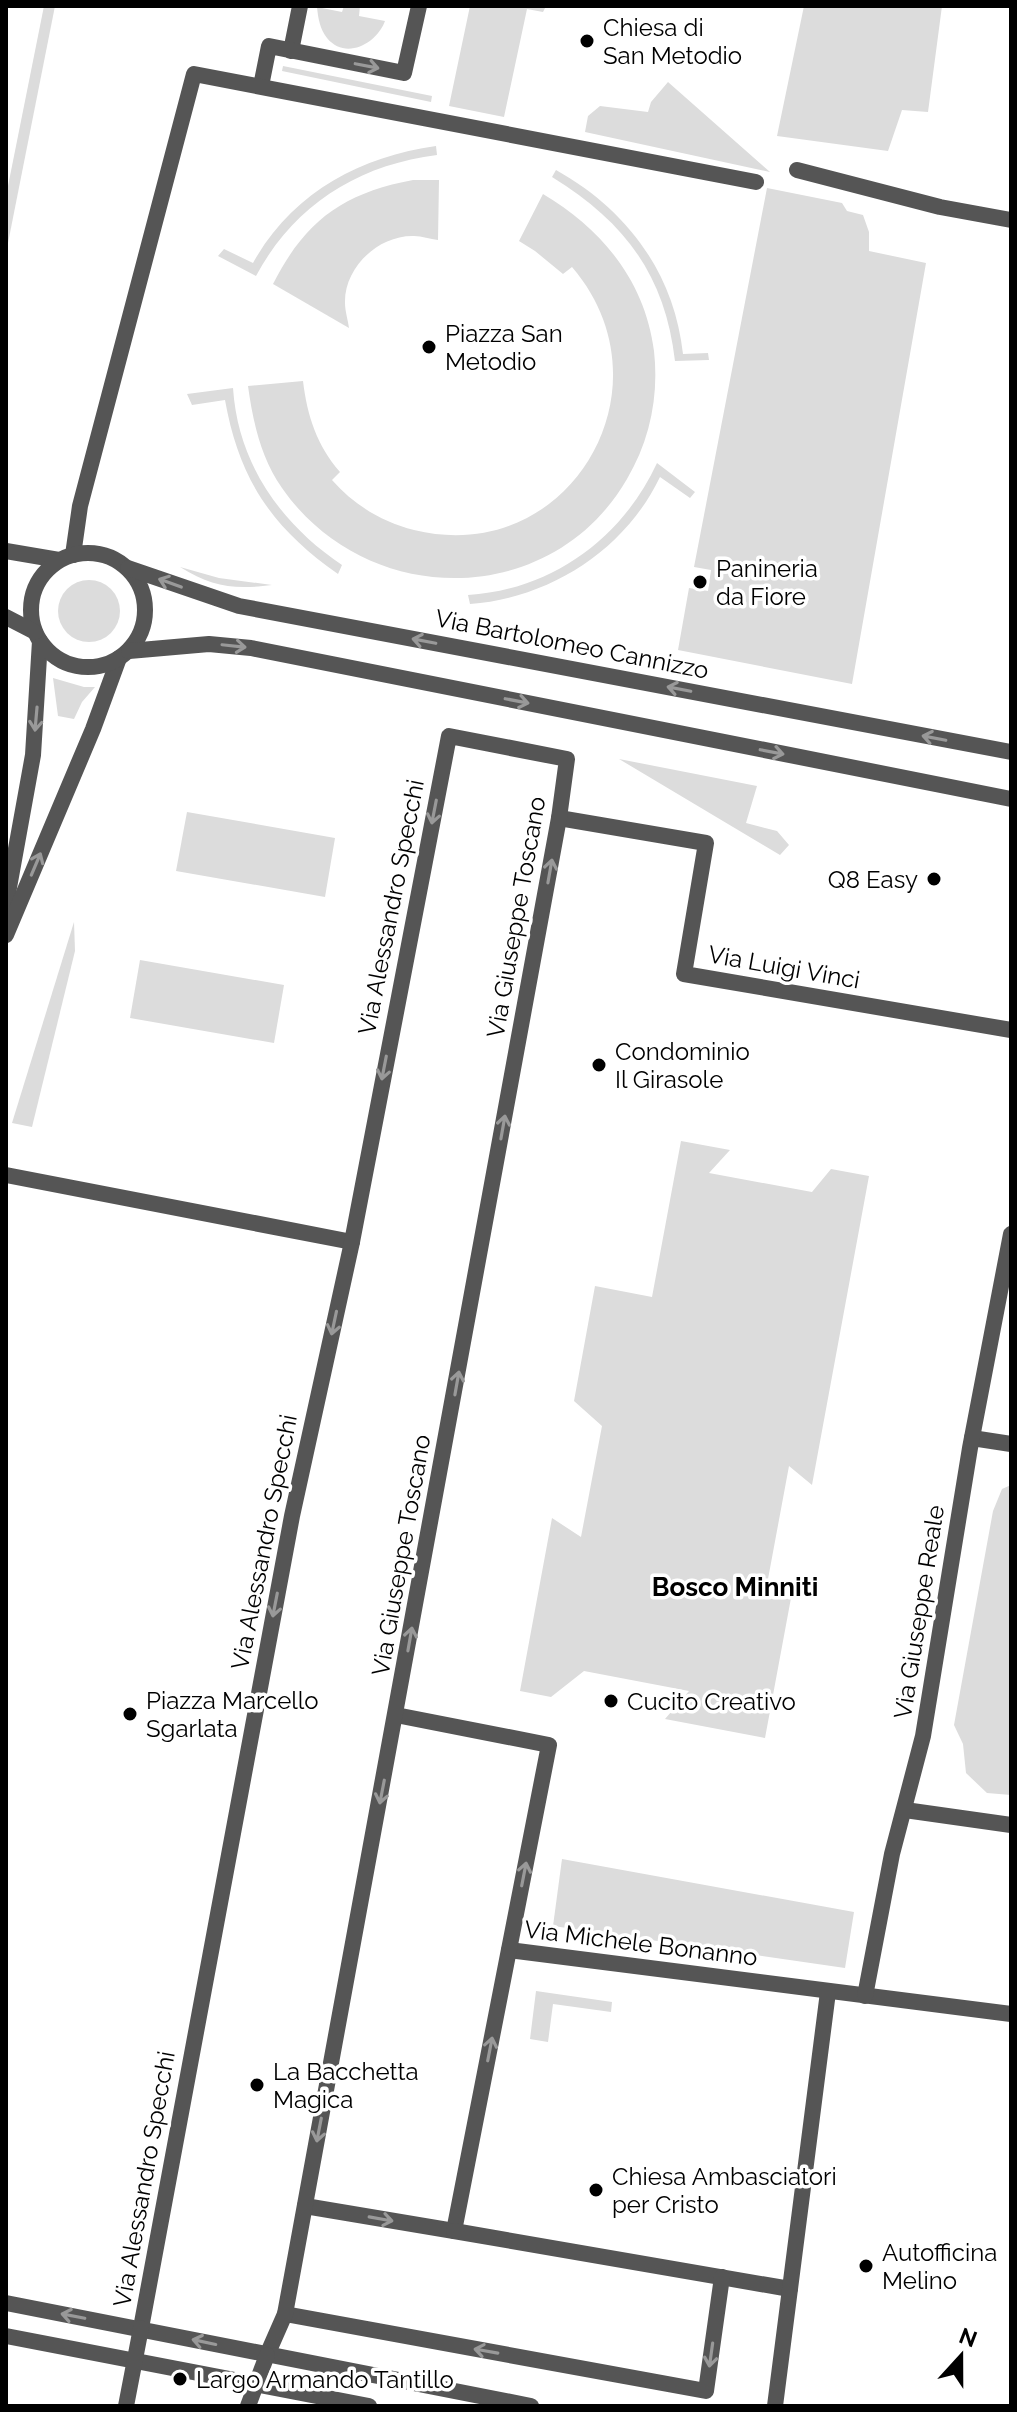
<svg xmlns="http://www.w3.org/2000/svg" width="1017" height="2412" viewBox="0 0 1017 2412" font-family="Raleway,sans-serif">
  <rect width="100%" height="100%" fill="#fff"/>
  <!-- green -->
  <g fill="#dcdcdc">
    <path d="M 44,6 L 55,6 L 6,253 L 6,196 Z"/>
    <path d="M 344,6 L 360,6 L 359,16 L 385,21 C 377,43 346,61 327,38 C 320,29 318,18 317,7 L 342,12 Z"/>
    <path d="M 470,6 L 546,6 L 543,12 L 527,9 L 504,117 L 449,106 Z"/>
    <path d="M 804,6 L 942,6 L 928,112 L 902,110 L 888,151 L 777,136 Z"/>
    <path d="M 283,66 L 432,96 L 431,102 L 282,71 Z"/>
    <path d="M 668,82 L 770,172 L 585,132 L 588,116 L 600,106 L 648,112 L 651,102 Z"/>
    <path d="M 436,146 L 437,155 C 358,165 294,205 256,276 L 218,256 L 224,249 L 253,263 C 292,193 359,157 436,146 Z"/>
    <path d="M 556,170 C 626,209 674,272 683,354 L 708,353 L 709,360 L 675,361 C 665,275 625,222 552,177 Z"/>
    <path d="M 413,180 L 439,180 L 438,240 C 430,239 422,236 414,236 C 378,235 344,268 345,303 C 345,311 348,320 349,328 L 273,284 C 305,221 343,193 413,180 Z"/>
    <path d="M 767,188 L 842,203 L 847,211 L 863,215 L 869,232 L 869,251 L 926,263 L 852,684 L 678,650 L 689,588 L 708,591 L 711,570 L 694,567 Z"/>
    <path d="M 543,194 C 602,229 645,281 654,351 C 659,396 650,440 627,479 C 552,609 367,610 282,488 C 261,458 253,422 248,386 L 303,381 C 307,415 317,446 340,472 L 332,480 C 354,505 382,522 414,530 C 570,568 675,387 572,267 L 563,274 L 535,251 L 519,241 Z"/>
    <path d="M 233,388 C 238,464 281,524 342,565 L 338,574 C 272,528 239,479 225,400 L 192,405 L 187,394 Z"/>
    <path d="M 657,463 L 695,492 L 690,498 L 660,477 C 625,550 550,598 470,604 L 468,595 C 551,590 622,539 657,463 Z"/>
    <path d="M 180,567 L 219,578 L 272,585 C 234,590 212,587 180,567 Z"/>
    <circle cx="89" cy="611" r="31"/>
    <path d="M 53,678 L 84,687 L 95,687 L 82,702 L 74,719 L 58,716 Z"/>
    <path d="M 619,759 L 757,786 L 746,823 L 777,831 L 789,845 L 780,855 Z"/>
    <path d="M 187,812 L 335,838 L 325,897 L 176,871 Z"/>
    <path d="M 74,922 L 75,951 L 32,1127 L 12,1123 Z"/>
    <path d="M 140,960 L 284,985 L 274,1043 L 130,1018 Z"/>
    <path d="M 681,1141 L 730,1150 L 709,1173 L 812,1192 L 831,1169 L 869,1176 L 812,1485 L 789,1466 L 768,1579 L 791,1598 L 765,1738 L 665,1719 L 689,1691 L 584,1671 L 551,1697 L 520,1691 L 552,1518 L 581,1537 L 602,1426 L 574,1401 L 595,1286 L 652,1297 Z"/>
    <path d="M 1011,1485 L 1011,1795 L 987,1793 L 966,1773 L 963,1744 L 954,1725 L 993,1511 L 1002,1489 Z"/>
    <path d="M 562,1859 L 854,1912 L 845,1968 L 553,1926 Z"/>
    <path d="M 536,1991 L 612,2002 L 611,2012 L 553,2004 L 548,2042 L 530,2039 Z"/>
  </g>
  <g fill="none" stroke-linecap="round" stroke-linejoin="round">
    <!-- minor -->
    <g stroke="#555" stroke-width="16">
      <path d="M 291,51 L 300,6"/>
      <path d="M 261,86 L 269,46 L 404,73 L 419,6"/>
      <path d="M 797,170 L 940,207 L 1011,220"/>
      <path d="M 73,555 L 80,506 L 194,74 L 756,182"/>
      <path d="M 559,818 L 706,843 L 684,974 L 1011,1030"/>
      <path d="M 6,904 L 33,755 L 40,641"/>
      <path d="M 6,935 L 93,729 L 119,658"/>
      <path d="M 6,1175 L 352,1242"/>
      <path d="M 972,1438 L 1011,1444"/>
      <path d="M 905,1810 L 1011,1825"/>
      <path d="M 509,1950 L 1011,2014"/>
      <path d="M 865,1996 L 892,1854 L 923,1736 L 970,1448 L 1011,1234"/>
      <path d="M 305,2206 L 454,2231 L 549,1745 L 396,1715"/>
      <path d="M 454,2231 L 790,2289"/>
      <path d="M 285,2314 L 706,2391 L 722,2277"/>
      <path d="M 141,2328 L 292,1516 L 352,1242 L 449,736 L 567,759 L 559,818 L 285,2314 L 267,2355"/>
      <path d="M 775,2406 L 828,1992"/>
    </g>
    <!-- tertiary -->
    <g stroke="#555" stroke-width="16">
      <path d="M 6,551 L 59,560"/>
      <circle cx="88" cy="610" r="57"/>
      <path d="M 128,568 L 239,606 L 1011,752"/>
      <path d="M 6,617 L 35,632"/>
      <path d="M 129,651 L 209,644 L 251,648 L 1011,799"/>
      <path d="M 6,2303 L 531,2406"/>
      <path d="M 6,2336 L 369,2406"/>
      <path d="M 126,2406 L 141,2328"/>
      <path d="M 248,2406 L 267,2355"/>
    </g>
  </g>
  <!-- one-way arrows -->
  <defs><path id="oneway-shaft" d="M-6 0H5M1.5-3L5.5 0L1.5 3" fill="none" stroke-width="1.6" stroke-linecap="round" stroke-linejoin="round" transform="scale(2)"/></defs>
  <g stroke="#999">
    <use href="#oneway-shaft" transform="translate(367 66) rotate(11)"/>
    <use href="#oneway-shaft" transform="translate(170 583) rotate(-160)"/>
    <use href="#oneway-shaft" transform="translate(424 641) rotate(-169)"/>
    <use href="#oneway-shaft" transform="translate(234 646) rotate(6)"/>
    <use href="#oneway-shaft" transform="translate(679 689) rotate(-169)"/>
    <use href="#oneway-shaft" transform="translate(517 701) rotate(11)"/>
    <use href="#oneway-shaft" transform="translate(36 719) rotate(95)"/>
    <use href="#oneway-shaft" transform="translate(934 738) rotate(-169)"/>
    <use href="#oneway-shaft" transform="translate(772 752) rotate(11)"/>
    <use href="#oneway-shaft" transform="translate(434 812) rotate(101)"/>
    <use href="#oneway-shaft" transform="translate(36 864) rotate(-67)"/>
    <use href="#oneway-shaft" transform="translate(550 871) rotate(-80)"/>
    <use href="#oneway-shaft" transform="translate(384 1068) rotate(101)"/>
    <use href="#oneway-shaft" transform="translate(503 1127) rotate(-80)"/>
    <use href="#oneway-shaft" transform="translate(334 1323) rotate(102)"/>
    <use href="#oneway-shaft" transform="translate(457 1383) rotate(-80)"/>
    <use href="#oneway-shaft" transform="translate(275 1605) rotate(101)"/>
    <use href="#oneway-shaft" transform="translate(410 1639) rotate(-80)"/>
    <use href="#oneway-shaft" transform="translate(382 1792) rotate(101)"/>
    <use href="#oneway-shaft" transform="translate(524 1874) rotate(-79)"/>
    <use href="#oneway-shaft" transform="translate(490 2049) rotate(-79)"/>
    <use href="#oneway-shaft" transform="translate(319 2130) rotate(101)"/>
    <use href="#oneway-shaft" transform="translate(381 2219) rotate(10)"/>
    <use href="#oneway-shaft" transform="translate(73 2316) rotate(-169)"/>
    <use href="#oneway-shaft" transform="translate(204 2342) rotate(-168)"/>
    <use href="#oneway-shaft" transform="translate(486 2351) rotate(-170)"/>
    <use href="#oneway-shaft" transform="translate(711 2355) rotate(98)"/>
  </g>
  <!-- markers -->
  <g fill="#000" stroke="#fff" stroke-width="3">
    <circle cx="587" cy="41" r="8"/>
    <circle cx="429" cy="347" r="8"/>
    <circle cx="700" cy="582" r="8"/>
    <circle cx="934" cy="879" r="8"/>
    <circle cx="599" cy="1065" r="8"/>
    <circle cx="611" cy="1701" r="8"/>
    <circle cx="130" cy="1714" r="8"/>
    <circle cx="257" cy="2085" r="8"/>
    <circle cx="596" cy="2190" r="8"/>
    <circle cx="866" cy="2266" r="8"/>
    <circle cx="180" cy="2379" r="8"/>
  </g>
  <g text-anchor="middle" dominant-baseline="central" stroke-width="7" stroke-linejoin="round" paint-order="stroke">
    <!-- poi labels -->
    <g font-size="24" fill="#000" stroke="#fff" text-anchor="start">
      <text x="603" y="27">Chiesa di<tspan x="603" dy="28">San Metodio</tspan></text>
      <text x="445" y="333">Piazza San<tspan x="445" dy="28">Metodio</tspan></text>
      <text x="716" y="568">Panineria<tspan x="716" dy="28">da Fiore</tspan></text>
      <text x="918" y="879" text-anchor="end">Q8 Easy</text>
      <text x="615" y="1051">Condominio<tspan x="615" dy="28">Il Girasole</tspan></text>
      <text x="146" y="1700">Piazza Marcello<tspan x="146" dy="28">Sgarlata</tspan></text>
      <text x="627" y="1701">Cucito Creativo</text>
      <text x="273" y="2071">La Bacchetta<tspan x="273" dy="28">Magica</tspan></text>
      <text x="612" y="2176">Chiesa Ambasciatori<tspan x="612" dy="28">per Cristo</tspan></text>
      <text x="882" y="2252">Autofficina<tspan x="882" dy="28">Melino</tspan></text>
      <text x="196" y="2379">Largo Armando Tantillo</text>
    </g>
    <!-- street labels -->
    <g font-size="24" fill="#000" stroke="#fff">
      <text transform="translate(572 644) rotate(11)">Via Bartolomeo Cannizzo</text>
      <text transform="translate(391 907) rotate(-79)">Via Alessandro Specchi</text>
      <text transform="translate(516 917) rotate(-80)">Via Giuseppe Toscano</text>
      <text transform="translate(784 967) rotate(10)">Via Luigi Vinci</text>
      <text transform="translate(264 1542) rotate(-79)">Via Alessandro Specchi</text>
      <text transform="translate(401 1555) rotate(-80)">Via Giuseppe Toscano</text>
      <text transform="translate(919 1612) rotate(-81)">Via Giuseppe Reale</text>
      <text transform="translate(641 1943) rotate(7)">Via Michele Bonanno</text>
      <text transform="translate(144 2179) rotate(-80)">Via Alessandro Specchi</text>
    </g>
    <!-- neighbourhood labels -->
    <g font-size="26" font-weight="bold" fill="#000" stroke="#fff">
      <text x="735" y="1587">Bosco Minniti</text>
    </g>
  </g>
  <!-- border -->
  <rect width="1017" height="2412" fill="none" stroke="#000000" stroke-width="16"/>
  <!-- north arrow -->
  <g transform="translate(961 2356) rotate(21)" stroke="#ffffff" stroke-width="6" paint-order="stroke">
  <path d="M0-6L14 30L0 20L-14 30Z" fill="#000000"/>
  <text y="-12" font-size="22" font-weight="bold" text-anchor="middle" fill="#000000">N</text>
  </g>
</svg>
